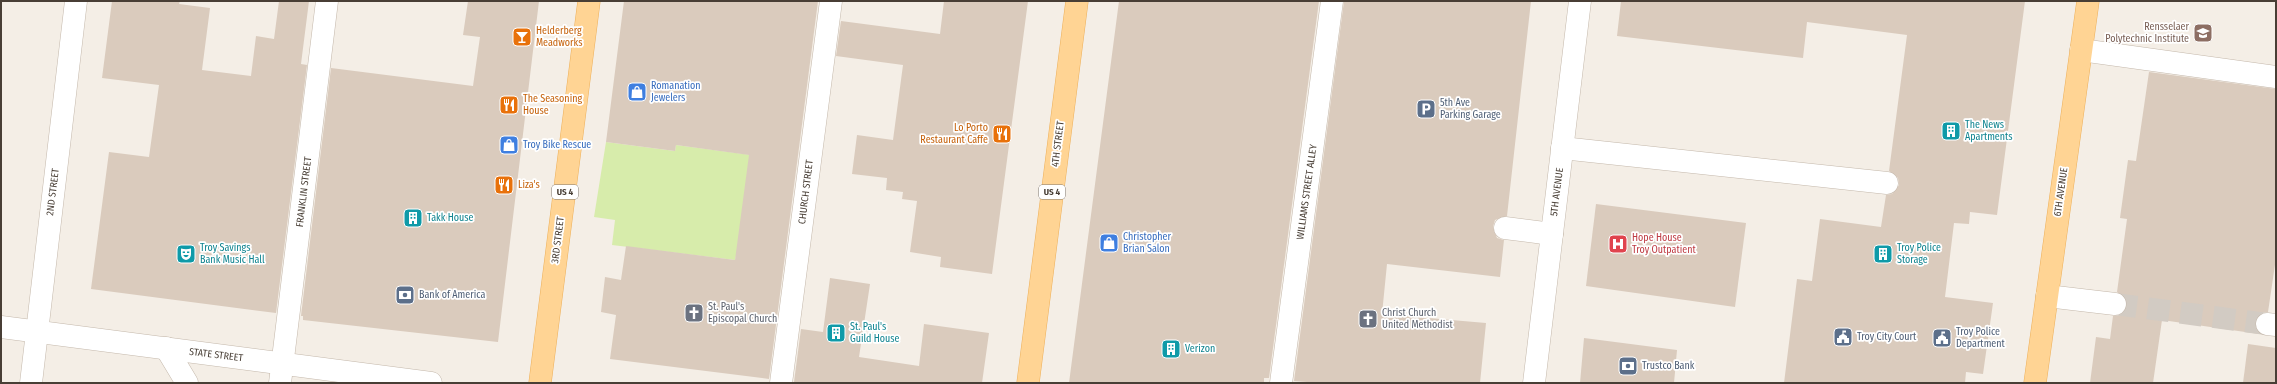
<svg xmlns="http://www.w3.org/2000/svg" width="2277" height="384" viewBox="0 0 2277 384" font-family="'Fira Sans Condensed',sans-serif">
  <rect width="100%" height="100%" fill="#f4eee6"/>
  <!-- green -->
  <path fill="#d7ecab" d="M 606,142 L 675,151 L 676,145 L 759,156 L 735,260 L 612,245 L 615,220 L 594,217 Z"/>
  <!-- building -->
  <g fill="#dacbbd">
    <path d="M 112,1 L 180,1 L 179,4 L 210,8 L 202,70 L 251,76 L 256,36 L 274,39 L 279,1 L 309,1 L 301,64 L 307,65 L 276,313 L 91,289 L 109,152 L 149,157 L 159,85 L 102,78 Z"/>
    <path d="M 468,1 L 539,1 L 498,342 L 303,320 L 303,316 L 301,316 L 331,68 L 473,86 L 480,37 L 463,35 Z"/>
    <path d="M 624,1 L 818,1 L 769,379 L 610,359 L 616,315 L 601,312 L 605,277 L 621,280 L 626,246 L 735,260 L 749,155 L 676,145 L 675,151 L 606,142 Z"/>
    <path d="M 944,1 L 1028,1 L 992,274 L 940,267 L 941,257 L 910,252 L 917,201 L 902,199 L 903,192 L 886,190 L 887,178 L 852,174 L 857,135 L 893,140 L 903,65 L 836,56 L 841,21 L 940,34 Z"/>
    <path d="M 1119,1 L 1319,1 L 1269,378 L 1264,378 L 1264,383 L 1069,383 Z"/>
    <path d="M 1344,1 L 1531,1 L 1507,216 L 1495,220 L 1493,227 L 1497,238 L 1504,240 L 1500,277 L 1387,264 L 1382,314 L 1486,323 L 1480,383 L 1320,383 L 1294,381 Z"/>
    <path d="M 1621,1 L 2025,1 L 1997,215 L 1970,212 L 1969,224 L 1954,223 L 1945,297 L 1993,303 L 1983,374 L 1966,372 L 1965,383 L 1784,383 L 1797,279 L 1812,281 L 1820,219 L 1881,227 L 1886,195 L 1892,194 L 1899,185 L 1898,178 L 1889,171 L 1907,35 L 1807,22 L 1803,58 L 1617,36 Z"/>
    <path d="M 2149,72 L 2276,89 L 2276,258 L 2268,312 L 2262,313 L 2257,317 L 2255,323 L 2259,334 L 2162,320 L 2153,383 L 2090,383 L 2096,337 L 2110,339 L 2113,316 L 2120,315 L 2127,306 L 2126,299 L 2117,292 L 2127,219 L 2120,218 L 2128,160 L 2136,161 Z"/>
    <path d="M 1596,204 L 1746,223 L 1735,307 L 1586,286 Z"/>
    <path d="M 830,278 L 870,284 L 859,357 L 919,366 L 924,324 L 989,333 L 982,383 L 794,382 L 801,329 L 823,332 Z"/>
    <path d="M 1584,338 L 1677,350 L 1674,383 L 1580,383 Z"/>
    <path d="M 2248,344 L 2276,348 L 2276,383 L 2243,383 Z"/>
  </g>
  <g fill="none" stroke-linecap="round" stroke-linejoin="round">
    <!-- minor-tunnel -->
    <path stroke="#d2cbc3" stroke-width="22" stroke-dasharray="22 11" stroke-linecap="butt" d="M 2115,304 L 2267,324"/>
    <defs>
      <g id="minor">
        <path d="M 2081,50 L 2276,77"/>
        <path d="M 1562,148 L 1887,183"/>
        <path d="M 1505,228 L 1552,234"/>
        <path d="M 2047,296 L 2115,304"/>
        <path d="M 2267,324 L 2276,325"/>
        <path d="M 1,327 L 431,383"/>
        <path d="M 166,348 L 187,383"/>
        <path d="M 31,383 L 76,1"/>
        <path d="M 280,383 L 327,1"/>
        <path d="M 781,383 L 831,1"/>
        <path d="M 1281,383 L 1332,1"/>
        <path d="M 1534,383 L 1580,1"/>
      </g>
      <g id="major">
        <path d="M 540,383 L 589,1"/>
        <path d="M 1028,383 L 1077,1"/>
        <path d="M 2035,383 L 2088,1"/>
      </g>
    </defs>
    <!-- minor casing -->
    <use href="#minor" stroke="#c4b8ab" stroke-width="23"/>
    <!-- major casing -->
    <use href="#major" stroke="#edb05b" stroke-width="23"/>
    <!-- minor -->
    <use href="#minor" stroke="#fff" stroke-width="22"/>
    <!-- major -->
    <use href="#major" stroke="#ffd494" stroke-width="22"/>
  </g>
  <!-- icons -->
  <defs>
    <symbol id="university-square" viewBox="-11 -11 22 22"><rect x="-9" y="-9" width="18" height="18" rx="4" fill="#8d6e63" stroke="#fff"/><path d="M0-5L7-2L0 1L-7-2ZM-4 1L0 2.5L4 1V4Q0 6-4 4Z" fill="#fff"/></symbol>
    <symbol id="bar-square" viewBox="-11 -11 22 22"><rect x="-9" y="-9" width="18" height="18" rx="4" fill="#e8710a" stroke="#fff"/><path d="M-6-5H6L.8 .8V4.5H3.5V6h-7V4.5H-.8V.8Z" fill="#fff"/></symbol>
    <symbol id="shop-square" viewBox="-11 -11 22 22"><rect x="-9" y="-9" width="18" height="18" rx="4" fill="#3f7fe0" stroke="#fff"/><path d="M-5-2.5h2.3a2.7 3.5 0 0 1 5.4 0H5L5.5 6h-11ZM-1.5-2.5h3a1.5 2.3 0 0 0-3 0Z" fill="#fff"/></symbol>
    <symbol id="restaurant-square" viewBox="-11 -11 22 22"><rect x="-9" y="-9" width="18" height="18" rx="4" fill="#e8710a" stroke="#fff"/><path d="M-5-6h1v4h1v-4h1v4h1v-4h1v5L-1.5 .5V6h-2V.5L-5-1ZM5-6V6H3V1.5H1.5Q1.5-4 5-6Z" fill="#fff"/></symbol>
    <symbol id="parking-square" viewBox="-11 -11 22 22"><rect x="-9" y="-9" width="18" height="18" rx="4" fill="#5c6f8a" stroke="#fff"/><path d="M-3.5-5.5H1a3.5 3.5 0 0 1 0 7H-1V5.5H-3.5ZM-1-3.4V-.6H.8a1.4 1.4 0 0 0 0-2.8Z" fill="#fff"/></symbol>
    <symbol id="building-square" viewBox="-11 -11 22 22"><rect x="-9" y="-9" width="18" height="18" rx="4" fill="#0f9aa8" stroke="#fff"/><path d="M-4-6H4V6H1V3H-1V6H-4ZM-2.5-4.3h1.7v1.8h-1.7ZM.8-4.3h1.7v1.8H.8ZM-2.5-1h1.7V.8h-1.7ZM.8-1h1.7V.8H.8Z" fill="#fff"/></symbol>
    <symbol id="hospital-square" viewBox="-11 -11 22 22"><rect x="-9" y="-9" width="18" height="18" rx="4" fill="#e0444e" stroke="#fff"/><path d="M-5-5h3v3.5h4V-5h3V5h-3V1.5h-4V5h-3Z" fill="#fff"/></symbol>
    <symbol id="theatre-square" viewBox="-11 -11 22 22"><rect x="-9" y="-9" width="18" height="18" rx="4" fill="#0f9aa8" stroke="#fff"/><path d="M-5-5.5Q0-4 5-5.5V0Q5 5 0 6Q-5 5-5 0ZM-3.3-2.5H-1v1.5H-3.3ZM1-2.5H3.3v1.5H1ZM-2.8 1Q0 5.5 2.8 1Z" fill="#fff"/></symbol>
    <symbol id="bank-square" viewBox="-11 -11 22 22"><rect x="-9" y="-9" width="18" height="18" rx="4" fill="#5c6f8a" stroke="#fff"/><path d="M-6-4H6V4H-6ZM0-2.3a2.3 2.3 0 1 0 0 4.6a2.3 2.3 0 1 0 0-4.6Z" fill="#fff"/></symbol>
    <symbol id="church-square" viewBox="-11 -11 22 22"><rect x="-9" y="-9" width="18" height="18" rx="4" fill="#6b7280" stroke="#fff"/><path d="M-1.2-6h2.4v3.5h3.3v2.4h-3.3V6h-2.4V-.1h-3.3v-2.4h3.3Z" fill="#fff"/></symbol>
    <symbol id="civic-square" viewBox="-11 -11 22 22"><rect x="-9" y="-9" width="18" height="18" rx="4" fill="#5c6f8a" stroke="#fff"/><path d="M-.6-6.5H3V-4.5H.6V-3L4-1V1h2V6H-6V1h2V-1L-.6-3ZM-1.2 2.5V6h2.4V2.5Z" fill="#fff"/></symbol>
  </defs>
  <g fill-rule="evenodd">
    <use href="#university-square" x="2192" y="22" width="22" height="22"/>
    <use href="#bar-square" x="511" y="26" width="22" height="22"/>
    <use href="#shop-square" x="626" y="81" width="22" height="22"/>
    <use href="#restaurant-square" x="498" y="94" width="22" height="22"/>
    <use href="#parking-square" x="1415" y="98" width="22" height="22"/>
    <use href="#building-square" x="1940" y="120" width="22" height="22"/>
    <use href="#restaurant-square" x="991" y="123" width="22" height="22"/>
    <use href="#shop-square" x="498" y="134" width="22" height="22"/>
    <use href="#restaurant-square" x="493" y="174" width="22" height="22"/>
    <use href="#building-square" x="402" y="207" width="22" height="22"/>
    <use href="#shop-square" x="1098" y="232" width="22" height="22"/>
    <use href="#hospital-square" x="1607" y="233" width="22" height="22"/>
    <use href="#theatre-square" x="175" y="243" width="22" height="22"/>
    <use href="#building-square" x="1872" y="243" width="22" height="22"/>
    <use href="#bank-square" x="394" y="284" width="22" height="22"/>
    <use href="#church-square" x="683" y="302" width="22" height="22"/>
    <use href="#church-square" x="1357" y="308" width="22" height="22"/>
    <use href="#building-square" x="825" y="322" width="22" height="22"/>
    <use href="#civic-square" x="1832" y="326" width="22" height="22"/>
    <use href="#civic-square" x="1931" y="327" width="22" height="22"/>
    <use href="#building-square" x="1160" y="338" width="22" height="22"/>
    <use href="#bank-square" x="1617" y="355" width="22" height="22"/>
  </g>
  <g text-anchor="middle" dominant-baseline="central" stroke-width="3.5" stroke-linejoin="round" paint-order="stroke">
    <!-- shield labels -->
    <g fill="#fff" stroke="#7f7872" stroke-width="1">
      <rect x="552" y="185" width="26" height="14" rx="3"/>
      <rect x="1039" y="185" width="26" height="14" rx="3"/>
    </g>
    <g font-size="9" font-weight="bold" fill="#483e35">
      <text x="565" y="192">US 4</text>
      <text x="1052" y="192">US 4</text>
    </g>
    <!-- education labels -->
    <g font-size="10" fill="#785e54" stroke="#fff" text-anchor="end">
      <text x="2189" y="27">Rensselaer<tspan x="2189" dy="12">Polytechnic Institute</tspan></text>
    </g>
    <!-- food labels -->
    <g font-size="10" fill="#c56008" stroke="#fff" text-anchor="start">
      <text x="536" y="31">Helderberg<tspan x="536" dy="12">Meadworks</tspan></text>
      <text x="523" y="99">The Seasoning<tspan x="523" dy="12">House</tspan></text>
      <text x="988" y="128" text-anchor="end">Lo Porto<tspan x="988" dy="12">Restaurant Caffe</tspan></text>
      <text x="518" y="185">Liza's</text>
    </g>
    <!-- shop labels -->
    <g font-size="10" fill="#366cbe" stroke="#fff" text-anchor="start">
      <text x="651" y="86">Romanation<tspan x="651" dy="12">Jewelers</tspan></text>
      <text x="523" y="145">Troy Bike Rescue</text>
      <text x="1123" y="237">Christopher<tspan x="1123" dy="12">Brian Salon</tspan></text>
    </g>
    <!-- service labels -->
    <g font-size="10" fill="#4e5e75" stroke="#fff" text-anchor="start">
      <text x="1440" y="103">5th Ave<tspan x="1440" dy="12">Parking Garage</tspan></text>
      <text x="419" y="295">Bank of America</text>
      <text x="1956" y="332">Troy Police<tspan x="1956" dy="12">Department</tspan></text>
      <text x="1857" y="337">Troy City Court</text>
      <text x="1642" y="366">Trustco Bank</text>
    </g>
    <!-- culture labels -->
    <g font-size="10" fill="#0d838f" stroke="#fff" text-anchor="start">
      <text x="1965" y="125">The News<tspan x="1965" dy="12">Apartments</tspan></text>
      <text x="427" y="218">Takk House</text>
      <text x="200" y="248">Troy Savings<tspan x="200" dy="12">Bank Music Hall</tspan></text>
      <text x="1897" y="248">Troy Police<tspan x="1897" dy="12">Storage</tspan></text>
      <text x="850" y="327">St. Paul's<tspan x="850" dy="12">Guild House</tspan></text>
      <text x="1185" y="349">Verizon</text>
    </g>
    <!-- street labels -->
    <g font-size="10" fill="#483e35" stroke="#fff">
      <text transform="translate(1058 144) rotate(-83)">4TH STREET</text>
      <text transform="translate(53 192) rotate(-83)">2ND STREET</text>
      <text transform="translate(304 192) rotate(-83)">FRANKLIN STREET</text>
      <text transform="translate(806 192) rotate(-83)">CHURCH STREET</text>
      <text transform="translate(1307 192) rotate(-82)">WILLIAMS STREET ALLEY</text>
      <text transform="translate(1557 192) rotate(-83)">5TH AVENUE</text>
      <text transform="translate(2061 192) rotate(-82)">6TH AVENUE</text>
      <text transform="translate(558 240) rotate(-83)">3RD STREET</text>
      <text transform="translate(216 355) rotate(7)">STATE STREET</text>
    </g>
    <!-- health labels -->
    <g font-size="10" fill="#be3a42" stroke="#fff" text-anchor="start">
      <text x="1632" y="238">Hope House<tspan x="1632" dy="12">Troy Outpatient</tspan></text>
    </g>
    <!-- worship labels -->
    <g font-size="10" fill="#5b616d" stroke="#fff" text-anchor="start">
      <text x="708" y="307">St. Paul's<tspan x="708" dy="12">Episcopal Church</tspan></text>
      <text x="1382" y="313">Christ Church<tspan x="1382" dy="12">United Methodist</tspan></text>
    </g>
  </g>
  <!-- border -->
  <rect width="2277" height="384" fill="none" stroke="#483e35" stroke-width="4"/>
</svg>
